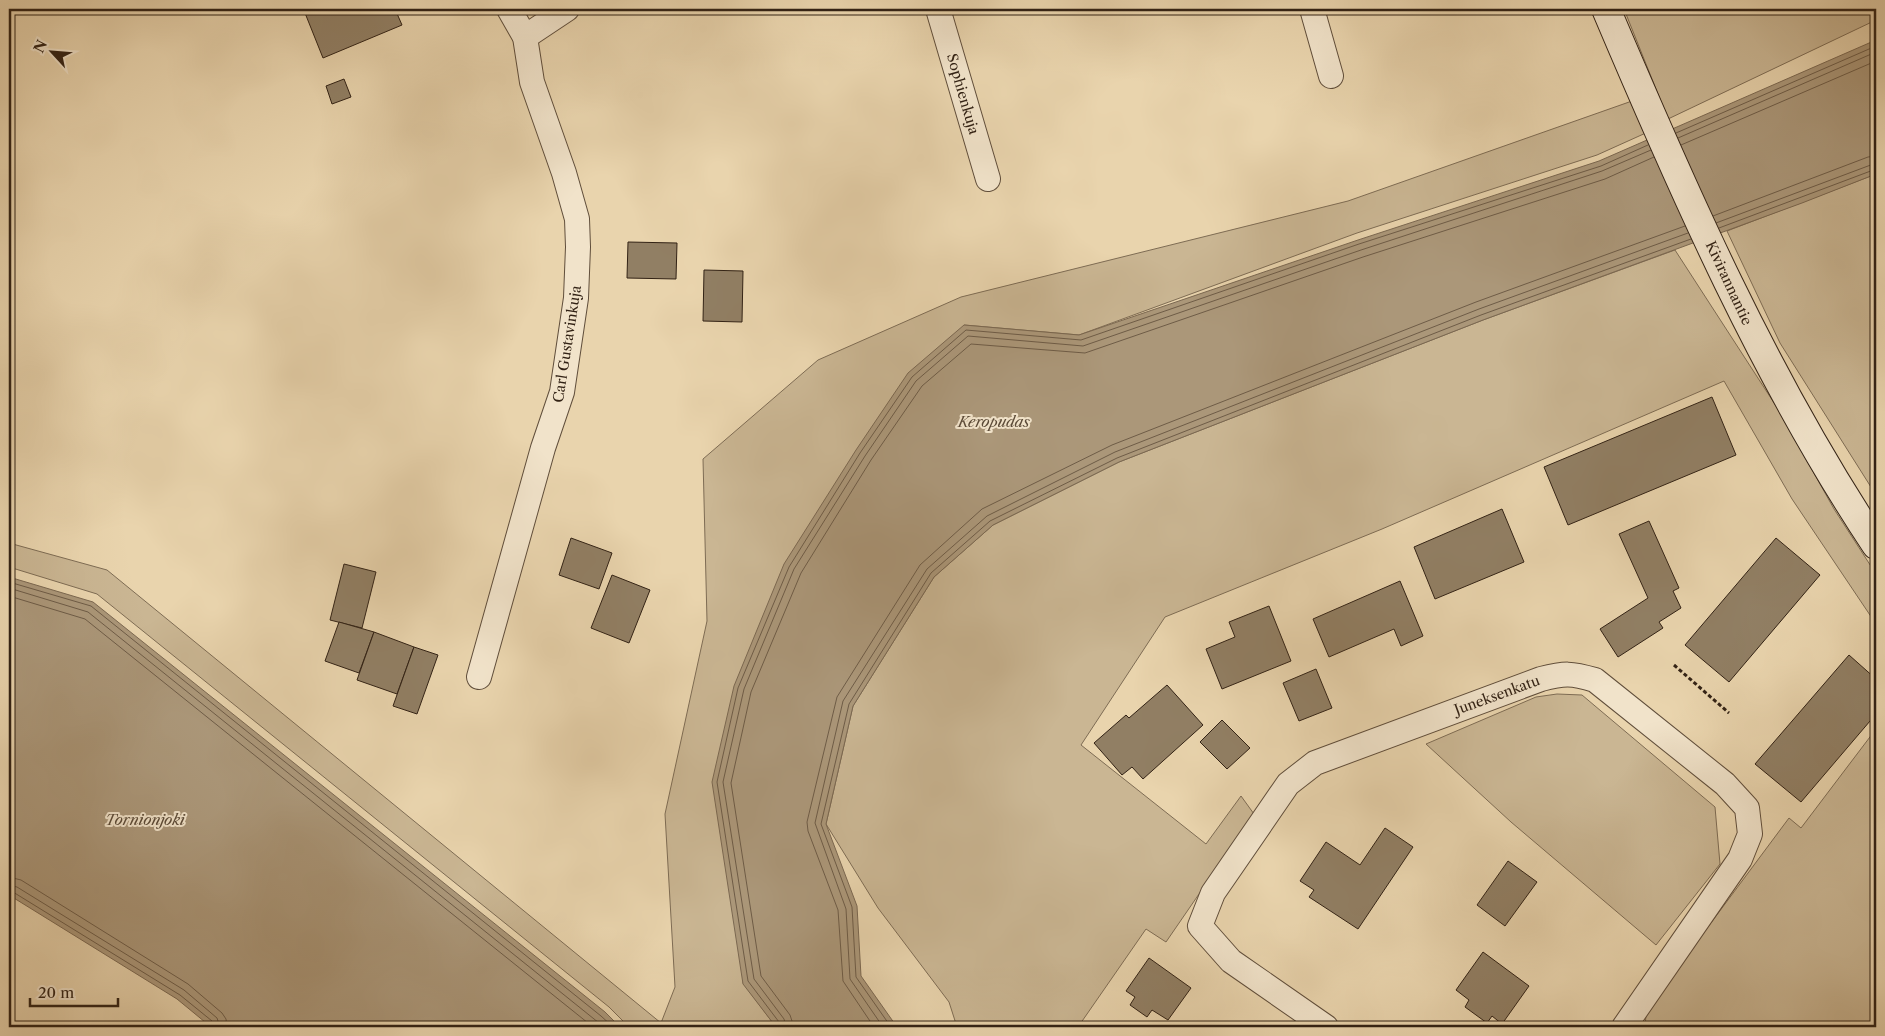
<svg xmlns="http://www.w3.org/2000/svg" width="1885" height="1036" viewBox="0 0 1885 1036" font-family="'Libre Caslon Text',serif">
  <rect width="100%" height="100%" fill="#e9d4ad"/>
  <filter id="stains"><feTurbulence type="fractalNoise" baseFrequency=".004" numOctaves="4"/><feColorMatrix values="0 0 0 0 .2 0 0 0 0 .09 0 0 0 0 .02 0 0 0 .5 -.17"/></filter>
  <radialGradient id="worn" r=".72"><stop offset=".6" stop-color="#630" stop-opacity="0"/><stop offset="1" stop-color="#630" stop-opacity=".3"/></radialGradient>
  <!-- green -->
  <g fill="#cab693" stroke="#7e6c54">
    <path d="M 1624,9 L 1876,9 L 1876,20 L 1668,119 Z"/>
    <path d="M 1632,101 L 1648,132 L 1597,155 L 1357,233 L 1079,335 L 964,325 L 743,983 L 776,1027 L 629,1027 L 609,1007 L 97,594 L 9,567 L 9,543 L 107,570 L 661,1023 L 675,987 L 665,814 L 707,621 L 703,459 L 818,360 L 961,297 L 1348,201 Z"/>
    <path d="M 1876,174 L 1876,495 L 1780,343 L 1727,231 Z"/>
    <path d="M 1675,250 L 1778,409 L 1834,509 L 1876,574 L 1876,624 L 1792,499 L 1724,381 L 1382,529 L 1165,617 L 1081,745 L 1206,844 L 1241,796 L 1254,814 L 1166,942 L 1146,929 L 1078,1027 L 957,1027 L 949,1002 L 878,908 L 826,824 L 853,706 L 934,577 L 993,525 L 1119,462 L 1483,320 Z"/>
    <path d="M 1557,694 L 1582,695 L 1715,807 L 1720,864 L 1656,945 L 1511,822 L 1426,744 L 1536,697 Z"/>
    <path d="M 1876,729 L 1876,1027 L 1645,1027 L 1646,1015 L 1652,1002 L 1789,818 L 1801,828 Z"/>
  </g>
  <!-- water -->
  <g fill="#ab9779" stroke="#7b6851">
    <path d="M 1876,40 L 1876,174 L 1802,203 L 1483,320 L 1119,462 L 993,525 L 934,577 L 853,706 L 826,824 L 857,906 L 861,976 L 897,1027 L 776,1027 L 743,984 L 712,782 L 734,686 L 784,564 L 856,450 L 908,373 L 964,325 L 1079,335 L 1358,240 L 1599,161 Z"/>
    <path d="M 9,577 L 93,602 L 605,1012 L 620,1027 L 211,1027 L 177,999 L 9,895 Z"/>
  </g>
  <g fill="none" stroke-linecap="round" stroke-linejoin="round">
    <!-- shore -->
    <g stroke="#6e5c47" stroke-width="1">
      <path d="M 1676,133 L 1876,46"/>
      <path d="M 1678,138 L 1876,52"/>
      <path d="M 1681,145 L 1876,61"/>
      <path d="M 1713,216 L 1868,157 L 1876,156"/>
      <path d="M 1716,223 L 1876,163"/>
      <path d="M 1719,228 L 1876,169"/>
      <path d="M 9,582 L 91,606 L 601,1016 L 613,1027"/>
      <path d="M 9,588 L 88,612 L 604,1027"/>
      <path d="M 9,596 L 85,619 L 593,1027"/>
      <path d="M 9,877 L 21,880 L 188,984 L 222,1013 L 226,1019 L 227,1027"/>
      <path d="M 9,885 L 17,887 L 184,990 L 217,1018 L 220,1027"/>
      <path d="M 9,891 L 13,892 L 180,995 L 212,1021 L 213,1027"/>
      <path d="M 780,1027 L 779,1022 L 748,981 L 717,782 L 738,688 L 789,567 L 860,453 L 912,377 L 966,330 L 1081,340 L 1359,244 L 1601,166 L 1648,145"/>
      <path d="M 786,1027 L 784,1019 L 754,979 L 723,782 L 744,689 L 794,569 L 865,456 L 916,381 L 968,336 L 1083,346 L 1361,250 L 1602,171 L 1651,150"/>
      <path d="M 794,1027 L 790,1015 L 761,976 L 731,783 L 751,692 L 801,573 L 871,460 L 922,386 L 971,344 L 1085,353 L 1363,257 L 1605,179 L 1654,157"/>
      <path d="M 874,1027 L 843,981 L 838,910 L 808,831 L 807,822 L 837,697 L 920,565 L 982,509 L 1112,445 L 1476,302 L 1685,226"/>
      <path d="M 883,1027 L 850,979 L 846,909 L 815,823 L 843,701 L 927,569 L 987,516 L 1115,452 L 1479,309 L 1688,233"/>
      <path d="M 891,1027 L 856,977 L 852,907 L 821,824 L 849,704 L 931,573 L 990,521 L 1117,458 L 1481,315 L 1691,239"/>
    </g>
  </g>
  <!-- building -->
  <g fill="#917f64" stroke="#322215">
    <path d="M 316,9 L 395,9 L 402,25 L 323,58 L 305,13 Z"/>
    <path d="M 344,79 L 351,97 L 332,104 L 326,86 Z"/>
    <path d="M 628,242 L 677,243 L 676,279 L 627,278 Z"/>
    <path d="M 704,270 L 743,271 L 742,322 L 703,321 Z"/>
    <path d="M 1712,397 L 1736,455 L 1568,525 L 1544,467 Z"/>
    <path d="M 1502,509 L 1524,562 L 1435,599 L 1414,547 Z"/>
    <path d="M 1649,521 L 1679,588 L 1673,591 L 1681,608 L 1659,622 L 1663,628 L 1618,657 L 1600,629 L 1648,598 L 1619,534 Z"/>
    <path d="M 571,538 L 612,553 L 599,589 L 559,575 Z"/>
    <path d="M 1776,538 L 1820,575 L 1729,682 L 1685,645 Z"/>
    <path d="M 344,564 L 376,572 L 362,628 L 330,620 Z"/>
    <path d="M 612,575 L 650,590 L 629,643 L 591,628 Z"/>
    <path d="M 1400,581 L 1423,636 L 1401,646 L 1394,629 L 1329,657 L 1313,619 Z"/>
    <path d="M 1269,606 L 1291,661 L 1222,689 L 1206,649 L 1235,637 L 1229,622 Z"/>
    <path d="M 339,622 L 374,632 L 359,673 L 325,661 Z"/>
    <path d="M 374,632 L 414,647 L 397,694 L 357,680 Z"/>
    <path d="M 414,647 L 438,655 L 417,714 L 393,706 Z"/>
    <path d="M 1849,655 L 1876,679 L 1876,714 L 1801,802 L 1755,764 Z"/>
    <path d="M 1316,669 L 1332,708 L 1299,721 L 1283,683 Z"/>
    <path d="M 1167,685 L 1203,725 L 1143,779 L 1132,767 L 1122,775 L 1094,743 L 1126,715 L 1129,718 Z"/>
    <path d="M 1222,720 L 1250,748 L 1227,769 L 1200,742 Z"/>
    <path d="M 1385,828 L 1413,847 L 1358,929 L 1309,897 L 1314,890 L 1300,881 L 1326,842 L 1360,865 Z"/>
    <path d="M 1508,861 L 1537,882 L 1505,926 L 1477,905 Z"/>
    <path d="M 1483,952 L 1529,986 L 1502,1024 L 1492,1016 L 1487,1023 L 1465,1007 L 1469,1000 L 1456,990 Z"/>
    <path d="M 1149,958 L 1191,988 L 1168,1020 L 1152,1010 L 1147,1017 L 1130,1005 L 1135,997 L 1126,991 Z"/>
  </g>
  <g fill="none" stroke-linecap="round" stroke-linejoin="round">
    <defs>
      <g id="street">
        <path d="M 938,9 L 988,179"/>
        <path d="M 1312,9 L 1331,76"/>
        <path d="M 525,37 L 567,9"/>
        <path d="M 479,677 L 543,448 L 562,392 L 576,298 L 578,247 L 577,219 L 564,173 L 532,82 L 525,37 L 509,9"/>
        <path d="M 1326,1027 L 1231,961 L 1200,926 L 1213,893 L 1288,784 L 1315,763 L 1541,679 C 1565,673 1571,673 1595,680 L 1725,784 L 1747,808 L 1750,834 L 1740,859 L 1624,1027"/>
      </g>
      <path id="secondary" d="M 1606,9 C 1684,193 1765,378 1876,545"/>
    </defs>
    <!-- street casing -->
    <use href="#street" stroke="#604e3b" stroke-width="26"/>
    <!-- secondary casing -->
    <use href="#secondary" stroke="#322215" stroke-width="30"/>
    <!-- path -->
    <path stroke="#322215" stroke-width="3" stroke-dasharray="4 2.5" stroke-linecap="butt" d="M 1674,665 L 1729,713"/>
    <!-- street -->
    <use href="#street" stroke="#f1e3ca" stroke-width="24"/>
    <!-- secondary -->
    <use href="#secondary" stroke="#f1e3ca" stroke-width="28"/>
  </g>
  <g text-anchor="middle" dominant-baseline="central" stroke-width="4" stroke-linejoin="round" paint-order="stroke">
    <!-- street labels -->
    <g font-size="14" fill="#322215" stroke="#f1e3ca">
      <text transform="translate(963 94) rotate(74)">Sophienkuja</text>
      <text transform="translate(1729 283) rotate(65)">Kivirannantie</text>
      <text transform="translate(567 344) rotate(-81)">Carl Gustavinkuja</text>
      <text transform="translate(1497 695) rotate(-20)">Juneksenkatu</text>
    </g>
    <!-- water labels -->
    <g font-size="15" font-style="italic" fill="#5c4b38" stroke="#f1e3ca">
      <text x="994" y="421">Keropudas</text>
      <text x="145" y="819">Tornionjoki</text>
    </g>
  </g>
  <!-- margin -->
  <rect width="1885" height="1036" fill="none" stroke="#e9d4ad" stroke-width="30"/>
  <rect x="10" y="10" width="1865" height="1016" fill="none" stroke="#322215" stroke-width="2.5"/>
  <rect x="15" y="15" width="1855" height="1006" fill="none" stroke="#322215"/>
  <!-- north arrow -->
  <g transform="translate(52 52) rotate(296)" stroke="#f1e3ca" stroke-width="4" paint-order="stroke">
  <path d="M0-4L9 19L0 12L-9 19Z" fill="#322215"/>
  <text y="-8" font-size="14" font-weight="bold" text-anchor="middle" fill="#322215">N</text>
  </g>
  <!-- scale -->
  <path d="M30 998v8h88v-8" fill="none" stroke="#322215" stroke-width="2.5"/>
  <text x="38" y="998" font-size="15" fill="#322215" stroke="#f1e3ca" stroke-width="4" paint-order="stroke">20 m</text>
  <rect width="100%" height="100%" filter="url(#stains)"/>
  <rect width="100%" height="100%" fill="url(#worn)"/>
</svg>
